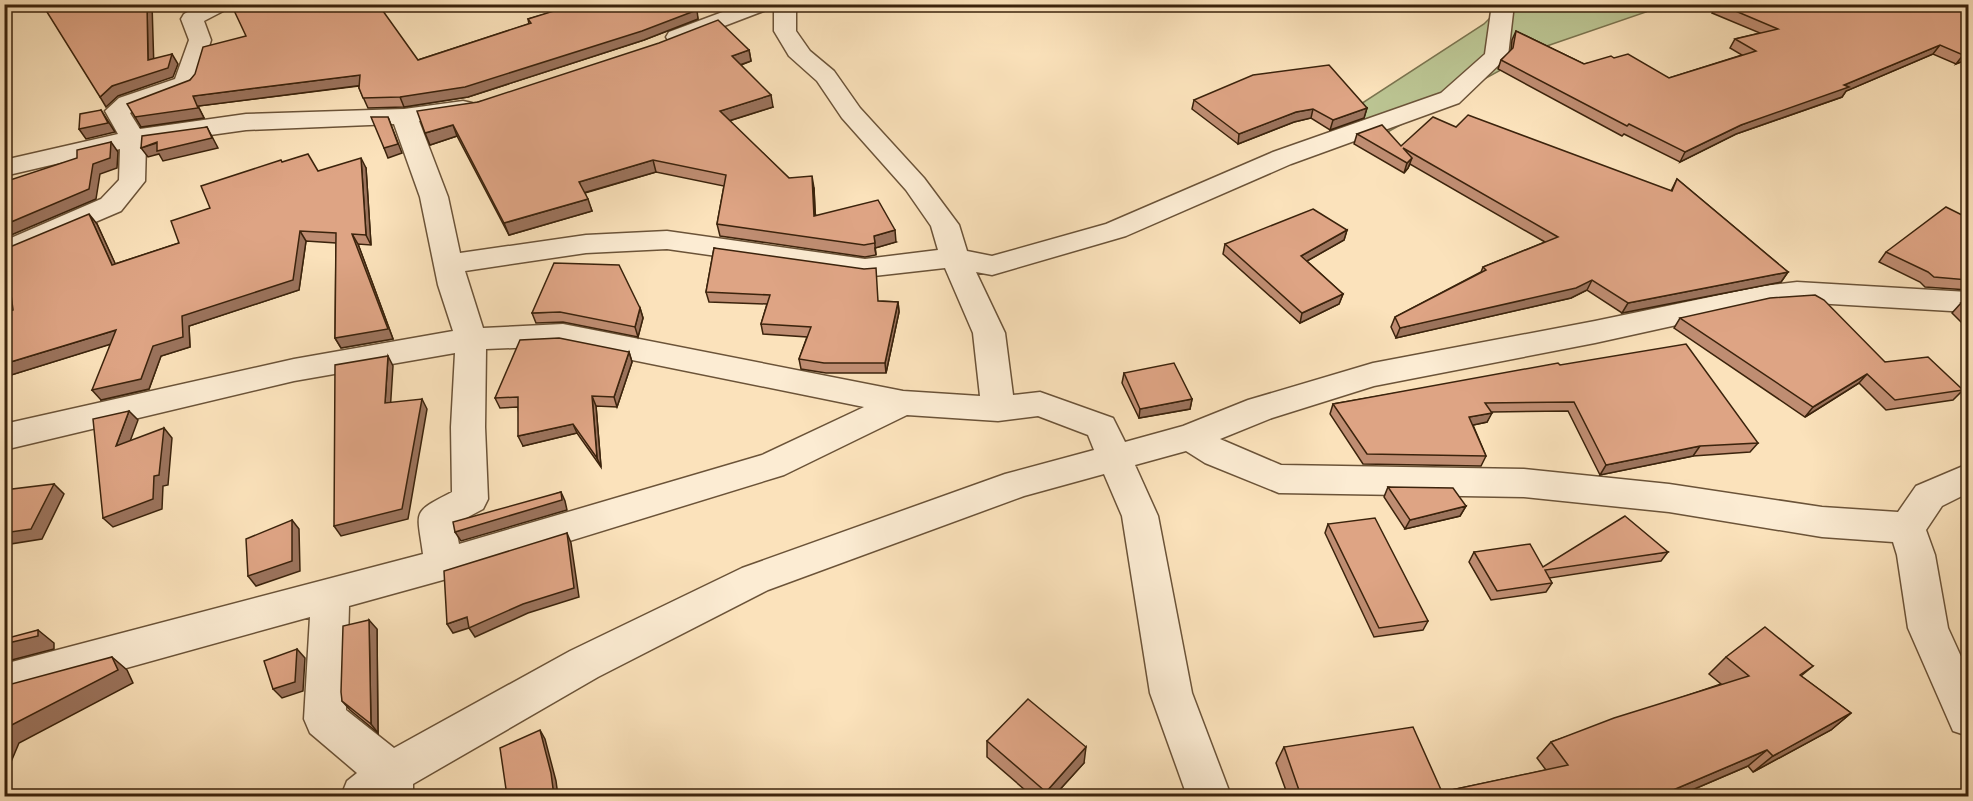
<svg xmlns="http://www.w3.org/2000/svg" width="1973" height="801" viewBox="0 0 1973 801" font-family="Vollkorn,serif">
  <rect width="100%" height="100%" fill="#fbe2bb"/>
  <filter id="stains"><feTurbulence type="fractalNoise" baseFrequency=".00333" numOctaves="4"/><feColorMatrix values="0 0 0 0 .2 0 0 0 0 .09 0 0 0 0 .02 0 0 0 .5 -.17"/></filter>
  <radialGradient id="worn" r=".72"><stop offset=".6" stop-color="#630" stop-opacity="0"/><stop offset="1" stop-color="#630" stop-opacity=".3"/></radialGradient>
  <!-- green -->
  <path fill="#bbc492" stroke="#7b744f" stroke-width="1.5" d="M 1503,5 L 1639,5 L 1646,12 L 1541,48 L 1386,133 L 1350,111 L 1484,24 Z"/>
  <g fill="none" stroke-linecap="round" stroke-linejoin="round">
    <defs>
      <path id="minor" d="M 202,4 L 230,4 L 227,9 L 204,21 L 211,40 L 198,83 L 194,88 L 137,108 L 130,113 L 140,129 L 246,114 L 404,109 L 463,101 L 472,103 L 475,108 L 472,113 L 419,121 L 448,197 L 460,253 L 586,235 L 667,231 L 865,259 L 938,250 L 931,226 L 906,190 L 842,118 L 817,81 L 789,56 L 774,31 L 774,7 L 677,44 L 669,42 L 666,37 L 669,32 L 744,4 L 796,4 L 796,31 L 810,51 L 834,71 L 860,108 L 924,178 L 959,225 L 967,251 L 992,256 L 1106,224 L 1273,152 L 1441,93 L 1485,54 L 1492,4 L 1514,4 L 1508,56 L 1459,103 L 1291,164 L 1126,236 L 992,275 L 976,272 L 1005,333 L 1013,395 L 1040,392 L 1113,418 L 1125,442 L 1183,426 L 1248,400 L 1373,363 L 1595,321 L 1763,286 L 1797,282 L 1968,292 L 1968,312 L 1797,302 L 1763,306 L 1595,343 L 1374,386 L 1272,418 L 1220,439 L 1281,465 L 1524,469 L 1669,484 L 1822,507 L 1898,512 L 1916,486 L 1968,464 L 1968,493 L 1942,506 L 1926,530 L 1935,555 L 1948,628 L 1968,672 L 1968,736 L 1953,731 L 1908,628 L 1897,555 L 1893,542 L 1822,537 L 1669,512 L 1524,497 L 1279,493 L 1205,463 L 1186,451 L 1135,465 L 1158,516 L 1192,693 L 1231,796 L 1187,796 L 1150,693 L 1122,516 L 1104,474 L 1024,496 L 768,590 L 598,677 L 413,784 L 413,796 L 341,796 L 347,781 L 357,773 L 310,733 L 304,719 L 310,617 L 4,702 L 4,664 L 423,554 C 417,510 411,513 452,492 L 451,427 L 455,353 L 294,381 L 4,450 L 4,424 L 294,359 L 453,331 L 438,285 L 420,197 L 394,124 L 246,130 L 146,144 L 145,181 L 121,211 L 4,261 L 4,241 L 101,199 L 119,180 L 120,149 L 4,176 L 4,160 L 118,134 L 105,111 L 119,98 L 175,79 L 189,40 L 181,19 L 184,14 ZM 667,249 L 865,277 L 945,268 L 973,333 L 980,396 L 903,391 L 563,324 L 483,328 L 465,271 L 586,253 ZM 563,346 L 864,407 L 762,455 L 459,544 L 455,524 L 483,509 L 488,499 L 485,427 L 486,349 ZM 907,415 L 998,421 L 1038,416 L 1088,435 L 1094,450 L 1005,474 L 742,568 L 570,651 L 394,748 L 346,710 L 349,606 L 443,580 L 784,475 Z"/>
    </defs>
    <!-- minor casing -->
    <use href="#minor" stroke="#6b5338" stroke-width="3"/>
    <!-- minor -->
    <use href="#minor" fill="#fcecd3" fill-rule="evenodd"/>
  </g>
  <!-- wall -->
  <g fill="#bf8d72" stroke="#3b230c" stroke-width="1.5">
    <path d="M 544,4 L 695,4 L 698,19 L 644,40 L 468,97 L 404,107 L 368,108 L 359,88 L 359,86 L 198,106 L 204,118 L 141,127 L 190,80 L 246,36 L 418,60 L 529,24 L 528,19 L 549,13 L 546,10 Z"/>
    <path d="M 1716,4 L 1964,4 L 1968,59 L 1956,64 L 1933,54 L 1846,91 L 1842,97 L 1736,134 L 1680,162 L 1624,134 L 1622,136 L 1498,69 L 1501,60 L 1511,51 L 1512,40 L 1516,31 L 1584,64 L 1614,58 L 1669,78 L 1742,55 L 1730,48 L 1735,39 L 1760,33 L 1712,13 Z"/>
    <path d="M 749,50 L 751,61 L 741,65 L 773,107 L 729,121 L 789,178 L 814,188 L 815,215 L 896,242 L 875,248 L 876,255 L 865,257 L 720,236 L 717,224 L 724,186 L 656,172 L 585,193 L 592,211 L 509,235 L 457,136 L 430,145 L 478,102 Z"/>
    <path d="M 1194,100 L 1367,108 L 1364,118 L 1330,130 L 1311,118 L 1294,122 L 1238,144 L 1192,109 Z"/>
    <path d="M 1456,127 L 1671,191 L 1677,179 L 1788,272 L 1781,282 L 1622,313 L 1587,290 L 1571,298 L 1396,338 L 1391,327 L 1395,317 L 1481,272 L 1483,267 L 1545,242 L 1410,164 L 1408,168 L 1404,173 L 1354,144 L 1357,134 L 1401,146 Z"/>
    <path d="M 282,162 L 318,171 L 366,168 L 371,245 L 358,244 L 393,339 L 341,348 L 335,338 L 336,243 L 306,241 L 299,290 L 189,326 L 190,347 L 161,356 L 149,389 L 101,400 L 110,344 L 8,376 L 13,310 L 97,224 L 115,264 L 179,243 L 210,208 Z"/>
    <path d="M 1968,218 L 1968,290 L 1925,287 L 1920,282 L 1879,262 L 1886,252 Z"/>
    <path d="M 1347,230 L 1344,240 L 1307,261 L 1343,294 L 1339,304 L 1300,323 L 1223,254 L 1225,244 Z"/>
    <path d="M 714,248 L 878,301 L 898,302 L 899,312 L 886,373 L 826,373 L 801,369 L 799,359 L 807,337 L 763,334 L 761,324 L 767,304 L 709,302 L 706,292 Z"/>
    <path d="M 1961,303 L 1968,303 L 1968,329 L 1952,313 Z"/>
    <path d="M 640,308 L 643,318 L 638,337 L 563,322 L 536,323 L 532,313 Z"/>
    <path d="M 1680,318 L 1885,362 L 1963,390 L 1953,400 L 1886,410 L 1859,383 L 1805,417 L 1674,328 Z"/>
    <path d="M 629,352 L 632,362 L 617,407 L 596,406 L 601,467 L 577,433 L 523,446 L 518,407 L 500,408 L 495,398 Z"/>
    <path d="M 1560,365 L 1758,443 L 1750,452 L 1693,456 L 1600,475 L 1568,411 L 1492,412 L 1487,422 L 1473,425 L 1486,456 L 1481,466 L 1363,464 L 1330,414 L 1333,404 Z"/>
    <path d="M 1124,373 L 1192,399 L 1190,409 L 1139,418 L 1122,383 Z"/>
    <path d="M 1388,487 L 1466,506 L 1460,516 L 1405,529 L 1384,497 Z"/>
    <path d="M 1328,524 L 1428,621 L 1423,630 L 1374,637 L 1325,533 Z"/>
    <path d="M 1474,552 L 1543,567 L 1668,552 L 1661,561 L 1549,578 L 1552,583 L 1546,592 L 1491,600 L 1469,562 Z"/>
    <path d="M 377,629 L 378,733 L 350,710 L 342,701 Z"/>
    <path d="M 1726,657 L 1813,666 L 1801,676 L 1851,713 L 1831,730 L 1753,772 L 1748,766 L 1678,796 L 1288,796 L 1276,763 L 1284,747 L 1442,792 L 1546,770 L 1537,758 L 1551,742 L 1721,684 L 1709,674 Z"/>
    <path d="M 987,741 L 1084,763 L 1054,796 L 1032,796 L 987,757 Z"/>
  </g>
  <!-- shaded-wall -->
  <g fill="#9b735c" stroke="#3b230c" stroke-width="1.5">
    <path d="M 147,4 L 152,4 L 154,70 L 148,60 Z"/>
    <path d="M 697,10 L 698,19 L 644,40 L 468,97 L 404,107 L 400,97 Z"/>
    <path d="M 1940,45 L 1933,54 L 1846,91 L 1842,97 L 1736,134 L 1680,162 L 1685,152 L 1741,125 L 1844,85 Z"/>
    <path d="M 749,50 L 751,61 L 734,67 L 732,56 Z"/>
    <path d="M 1968,53 L 1968,59 L 1956,64 L 1963,55 Z"/>
    <path d="M 172,54 L 178,64 L 173,77 L 118,96 L 106,107 L 100,97 L 112,86 Z"/>
    <path d="M 360,75 L 364,85 L 198,106 L 204,118 L 141,127 L 135,117 L 193,96 Z"/>
    <path d="M 771,95 L 773,107 L 722,123 L 720,111 Z"/>
    <path d="M 1367,108 L 1364,118 L 1330,130 L 1333,120 Z"/>
    <path d="M 1313,109 L 1311,118 L 1294,122 L 1238,144 L 1239,134 L 1296,112 Z"/>
    <path d="M 101,110 L 115,132 L 86,139 L 79,129 Z"/>
    <path d="M 388,117 L 402,153 L 388,158 L 384,148 Z"/>
    <path d="M 453,125 L 457,136 L 430,145 L 425,133 Z"/>
    <path d="M 207,127 L 218,148 L 163,161 L 159,154 L 148,157 L 141,148 Z"/>
    <path d="M 111,142 L 118,152 L 117,168 L 100,174 L 96,199 L 4,238 L 4,225 L 93,164 Z"/>
    <path d="M 361,158 L 366,168 L 371,245 L 366,235 Z"/>
    <path d="M 1412,158 L 1408,168 L 1404,173 L 1407,163 Z"/>
    <path d="M 653,160 L 656,172 L 583,193 L 579,182 Z"/>
    <path d="M 812,176 L 814,188 L 816,227 L 814,216 Z"/>
    <path d="M 588,199 L 592,211 L 509,235 L 504,223 Z"/>
    <path d="M 89,214 L 97,224 L 120,274 L 112,265 Z"/>
    <path d="M 895,230 L 896,242 L 875,248 L 876,255 L 874,236 Z"/>
    <path d="M 1347,230 L 1344,240 L 1298,266 L 1301,256 Z"/>
    <path d="M 300,231 L 306,241 L 299,290 L 189,326 L 190,347 L 161,356 L 149,389 L 101,400 L 92,390 L 153,346 L 182,316 Z"/>
    <path d="M 352,234 L 358,244 L 393,339 L 341,348 L 335,338 Z"/>
    <path d="M 1788,272 L 1781,282 L 1622,313 L 1628,303 Z"/>
    <path d="M 1592,280 L 1587,290 L 1571,298 L 1396,338 L 1400,328 Z"/>
    <path d="M 1343,294 L 1339,304 L 1300,323 L 1302,313 Z"/>
    <path d="M 898,302 L 899,312 L 886,373 L 885,363 Z"/>
    <path d="M 640,308 L 643,318 L 638,337 L 635,327 Z"/>
    <path d="M 116,330 L 124,340 L 8,376 L 4,373 L 4,364 Z"/>
    <path d="M 629,352 L 632,362 L 617,407 L 614,397 Z"/>
    <path d="M 388,356 L 393,366 L 390,413 L 385,403 Z"/>
    <path d="M 1867,374 L 1859,383 L 1805,417 L 1813,407 Z"/>
    <path d="M 592,396 L 596,406 L 601,467 L 597,458 Z"/>
    <path d="M 422,399 L 427,409 L 408,519 L 341,536 L 334,526 Z"/>
    <path d="M 1192,399 L 1190,409 L 1139,418 L 1140,409 Z"/>
    <path d="M 129,411 L 138,420 L 125,455 L 116,446 Z"/>
    <path d="M 1492,413 L 1487,422 L 1464,427 L 1469,417 Z"/>
    <path d="M 573,424 L 577,433 L 523,446 L 518,436 Z"/>
    <path d="M 164,428 L 172,438 L 168,485 L 163,486 L 162,509 L 113,527 L 103,518 L 154,476 Z"/>
    <path d="M 1700,446 L 1693,456 L 1600,475 L 1606,465 Z"/>
    <path d="M 54,484 L 64,494 L 42,539 L 4,545 L 4,533 Z"/>
    <path d="M 561,492 L 565,501 L 567,510 L 461,541 L 455,532 Z"/>
    <path d="M 1466,506 L 1460,516 L 1405,529 L 1410,520 Z"/>
    <path d="M 292,520 L 299,529 L 300,571 L 256,586 L 248,576 Z"/>
    <path d="M 567,533 L 571,543 L 579,597 L 528,613 L 475,637 L 469,628 L 453,633 L 447,624 L 467,617 Z"/>
    <path d="M 369,620 L 377,629 L 378,733 L 371,724 Z"/>
    <path d="M 38,630 L 54,643 L 54,649 L 4,662 L 4,644 Z"/>
    <path d="M 297,649 L 305,658 L 303,691 L 282,698 L 273,689 Z"/>
    <path d="M 112,657 L 127,670 L 133,683 L 19,743 L 8,769 L 4,770 L 4,729 Z"/>
    <path d="M 1851,713 L 1831,730 L 1753,772 L 1773,756 Z"/>
    <path d="M 540,730 L 545,739 L 556,781 L 558,796 L 554,796 Z"/>
    <path d="M 1086,747 L 1084,763 L 1054,796 L 1045,796 L 1046,792 Z"/>
    <path d="M 1767,750 L 1748,766 L 1678,796 L 1659,796 Z"/>
  </g>
  <!-- building -->
  <g fill="#dea484" stroke="#3b230c" stroke-width="1.5">
    <path d="M 42,4 L 147,4 L 148,60 L 172,54 L 168,68 L 112,86 L 100,97 Z"/>
    <path d="M 231,4 L 378,4 L 418,60 L 531,23 L 528,19 L 554,11 L 547,4 L 695,4 L 697,10 L 642,31 L 465,87 L 400,97 L 363,98 L 359,88 L 360,75 L 193,96 L 198,108 L 135,117 L 127,104 L 190,80 L 195,74 L 203,47 L 246,36 Z"/>
    <path d="M 1719,4 L 1964,4 L 1968,6 L 1968,53 L 1963,55 L 1940,45 L 1844,85 L 1849,87 L 1741,125 L 1685,152 L 1629,124 L 1627,126 L 1501,60 L 1513,48 L 1516,31 L 1584,64 L 1611,56 L 1614,58 L 1628,54 L 1669,78 L 1756,51 L 1735,39 L 1778,29 Z"/>
    <path d="M 718,20 L 749,50 L 732,56 L 771,95 L 720,111 L 789,178 L 812,176 L 814,216 L 878,200 L 895,230 L 874,236 L 875,243 L 864,245 L 717,224 L 726,175 L 653,160 L 579,182 L 588,199 L 504,223 L 453,125 L 425,133 L 417,111 L 478,102 L 659,43 Z"/>
    <path d="M 1329,65 L 1367,108 L 1333,120 L 1313,109 L 1296,112 L 1239,134 L 1194,100 L 1253,75 Z"/>
    <path d="M 101,110 L 108,123 L 79,129 L 80,114 Z"/>
    <path d="M 1468,115 L 1672,191 L 1677,179 L 1788,272 L 1628,303 L 1592,280 L 1576,288 L 1400,328 L 1395,317 L 1486,270 L 1483,267 L 1558,237 L 1403,148 L 1412,158 L 1407,163 L 1357,134 L 1382,125 L 1401,146 L 1433,117 L 1456,127 Z"/>
    <path d="M 371,117 L 388,117 L 398,144 L 384,148 Z"/>
    <path d="M 207,127 L 212,138 L 157,151 L 157,142 L 141,148 L 142,136 Z"/>
    <path d="M 111,142 L 110,158 L 93,164 L 89,189 L 4,225 L 4,182 L 77,158 L 77,150 Z"/>
    <path d="M 308,154 L 318,171 L 361,158 L 366,235 L 352,234 L 388,329 L 335,338 L 336,233 L 300,231 L 293,280 L 182,316 L 183,337 L 153,346 L 141,379 L 92,390 L 116,330 L 4,364 L 4,313 L 13,310 L 5,249 L 89,214 L 112,265 L 179,243 L 171,221 L 210,208 L 201,186 L 281,160 L 282,162 Z"/>
    <path d="M 1946,207 L 1968,218 L 1968,280 L 1934,277 L 1928,272 L 1886,252 Z"/>
    <path d="M 1313,209 L 1347,230 L 1301,256 L 1343,294 L 1302,313 L 1225,244 Z"/>
    <path d="M 714,248 L 864,269 L 876,268 L 878,301 L 898,302 L 885,363 L 824,363 L 799,359 L 811,327 L 761,324 L 770,295 L 706,292 Z"/>
    <path d="M 554,263 L 619,265 L 640,308 L 635,327 L 560,312 L 532,313 Z"/>
    <path d="M 1815,295 L 1824,300 L 1885,362 L 1928,357 L 1963,390 L 1895,400 L 1867,374 L 1813,407 L 1680,318 L 1770,298 Z"/>
    <path d="M 1961,303 L 1968,303 L 1968,311 Z"/>
    <path d="M 559,338 L 629,352 L 614,397 L 592,396 L 597,458 L 573,424 L 518,436 L 518,397 L 495,398 L 520,340 Z"/>
    <path d="M 1686,344 L 1758,443 L 1700,446 L 1606,465 L 1574,402 L 1485,403 L 1492,413 L 1469,417 L 1486,456 L 1367,454 L 1333,404 L 1558,363 L 1560,365 Z"/>
    <path d="M 388,356 L 385,403 L 422,399 L 402,509 L 334,526 L 335,365 Z"/>
    <path d="M 1174,363 L 1192,399 L 1140,409 L 1124,373 Z"/>
    <path d="M 129,411 L 116,446 L 164,428 L 159,475 L 154,476 L 153,499 L 103,518 L 93,419 Z"/>
    <path d="M 54,484 L 31,529 L 4,533 L 4,490 Z"/>
    <path d="M 1388,487 L 1453,488 L 1466,506 L 1410,520 Z"/>
    <path d="M 561,492 L 562,500 L 455,532 L 453,522 Z"/>
    <path d="M 1625,516 L 1668,552 L 1545,570 L 1552,583 L 1497,591 L 1474,552 L 1530,544 L 1543,567 Z"/>
    <path d="M 1375,518 L 1428,621 L 1379,628 L 1328,524 Z"/>
    <path d="M 292,520 L 292,561 L 248,576 L 246,539 Z"/>
    <path d="M 567,533 L 574,588 L 523,604 L 469,628 L 467,617 L 447,624 L 444,571 Z"/>
    <path d="M 369,620 L 371,724 L 342,701 L 341,692 L 343,626 Z"/>
    <path d="M 1765,627 L 1813,666 L 1800,675 L 1851,713 L 1773,756 L 1767,750 L 1659,796 L 1301,796 L 1284,747 L 1413,727 L 1442,792 L 1568,765 L 1551,742 L 1614,718 L 1749,676 L 1726,657 Z"/>
    <path d="M 38,630 L 38,636 L 4,644 L 4,639 Z"/>
    <path d="M 297,649 L 295,682 L 273,689 L 264,661 Z"/>
    <path d="M 112,657 L 118,670 L 4,729 L 4,686 Z"/>
    <path d="M 1028,699 L 1086,747 L 1046,792 L 987,741 Z"/>
    <path d="M 540,730 L 551,773 L 554,796 L 507,796 L 500,748 Z"/>
  </g>
  <!-- margin -->
  <rect width="1973" height="801" fill="none" stroke="#fbe2bb" stroke-width="24"/>
  <rect x="6" y="6" width="1961" height="789" fill="none" stroke="#3b230c" stroke-width="3"/>
  <rect x="12" y="12" width="1949" height="777" fill="none" stroke="#3b230c" stroke-width="1.5"/>
  <rect width="100%" height="100%" filter="url(#stains)"/>
  <rect width="100%" height="100%" fill="url(#worn)"/>
</svg>
